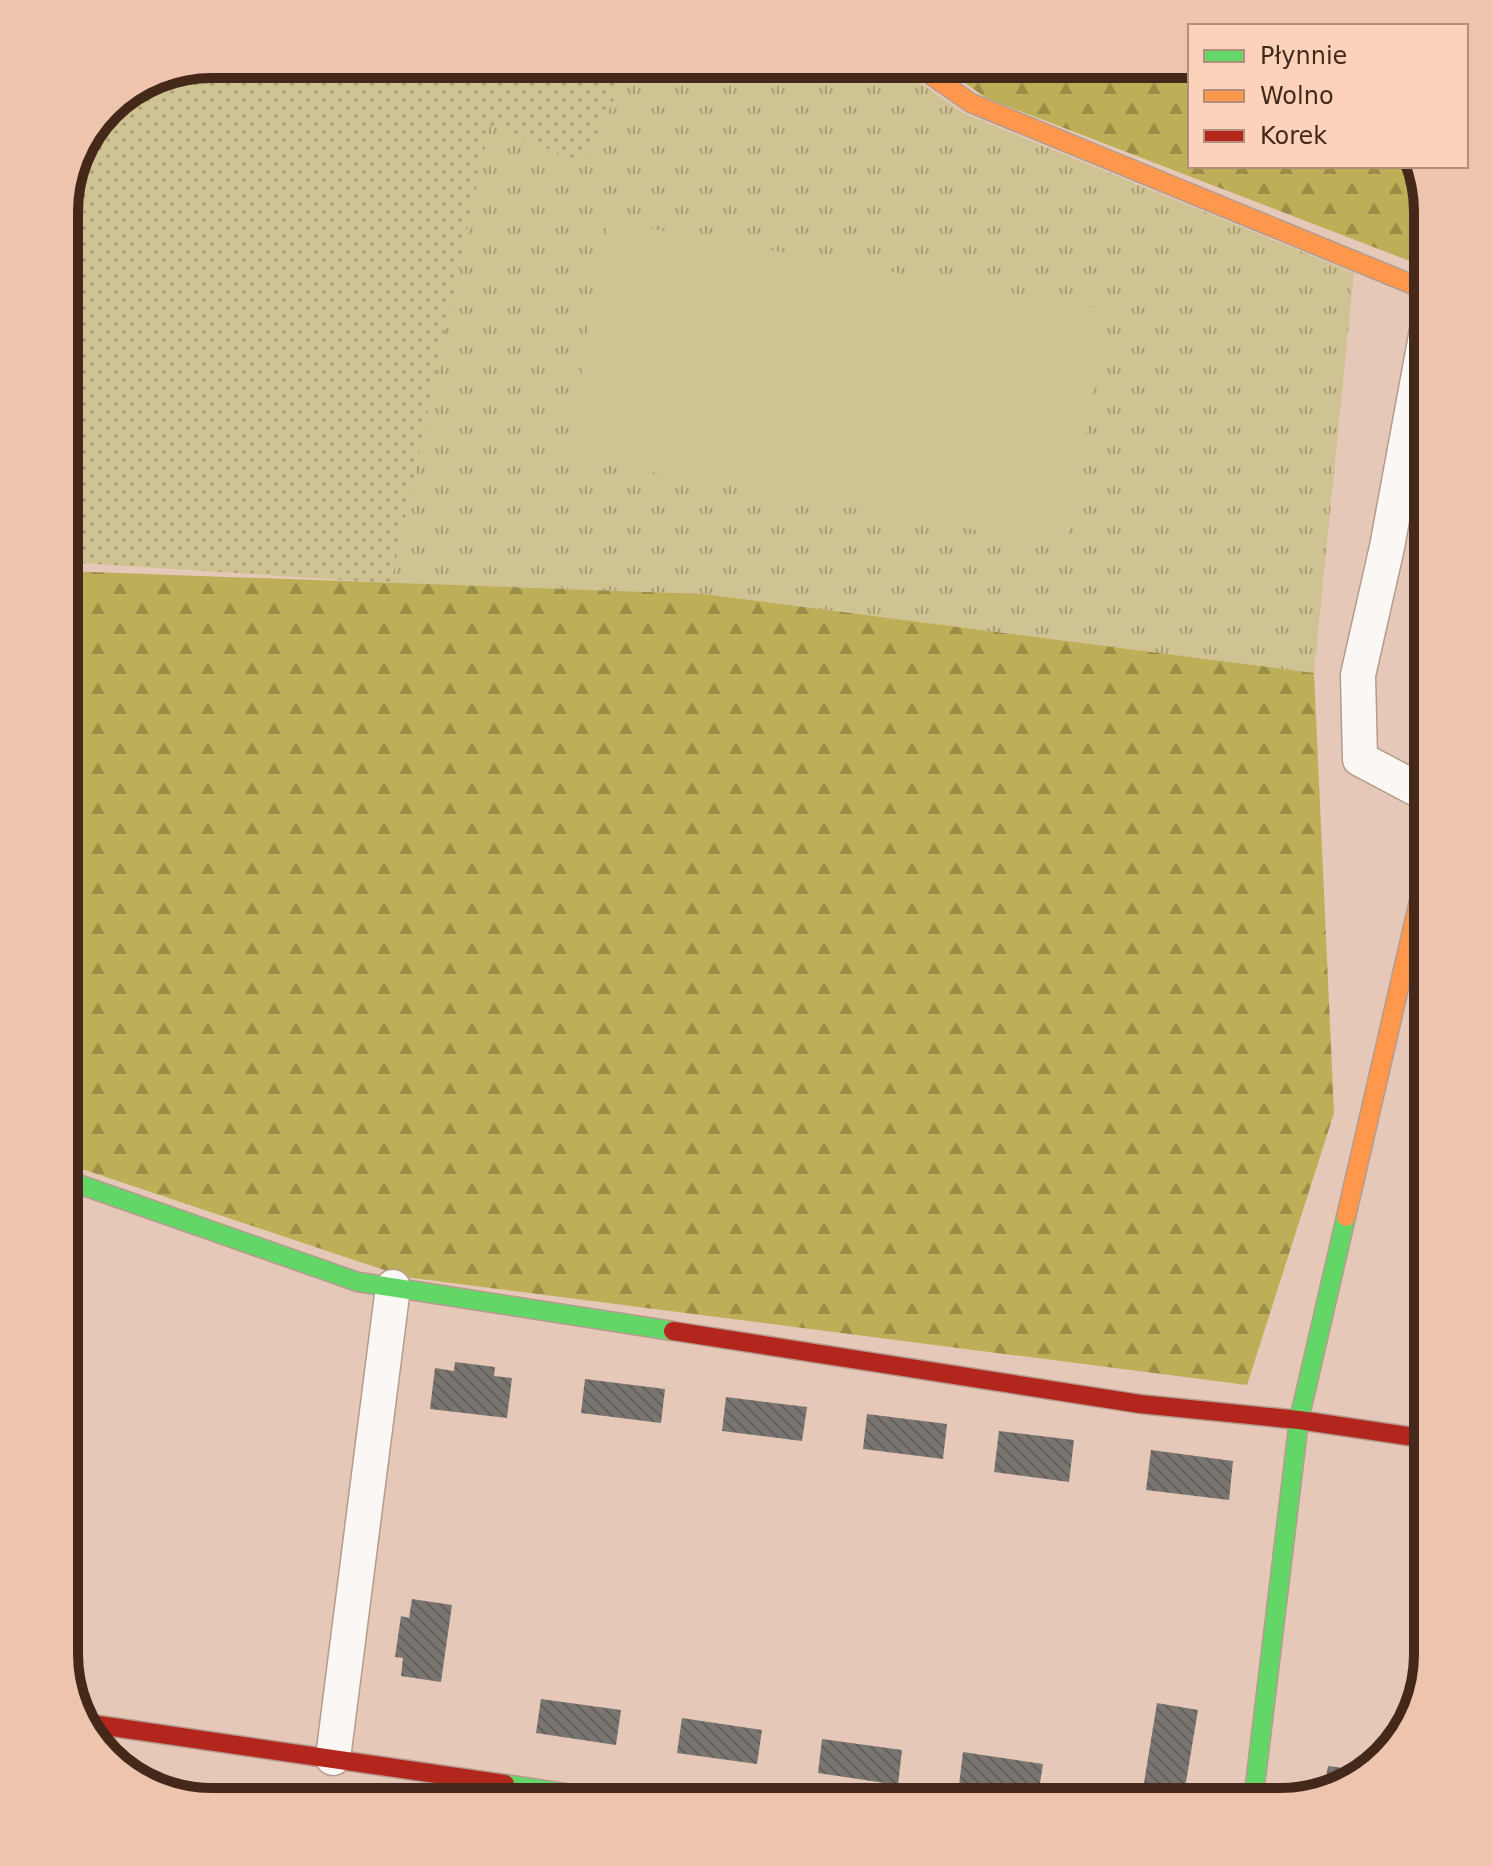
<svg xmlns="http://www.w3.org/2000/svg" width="1492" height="1866" viewBox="0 0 1492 1866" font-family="'DejaVu Sans',sans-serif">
  <defs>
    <pattern id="grass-tufts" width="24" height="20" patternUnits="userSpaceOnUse" patternTransform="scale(2)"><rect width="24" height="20" fill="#cfc393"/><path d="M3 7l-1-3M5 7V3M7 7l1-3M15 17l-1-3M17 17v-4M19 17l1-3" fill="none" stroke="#aa9e77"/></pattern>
    <pattern id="forest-firs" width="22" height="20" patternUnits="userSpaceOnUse" patternTransform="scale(2)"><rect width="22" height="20" fill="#bcaf57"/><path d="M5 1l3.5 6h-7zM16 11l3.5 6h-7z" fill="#9a8e47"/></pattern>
    <pattern id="garden-dots" width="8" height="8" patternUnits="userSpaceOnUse" patternTransform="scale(2)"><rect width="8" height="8" fill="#cfc393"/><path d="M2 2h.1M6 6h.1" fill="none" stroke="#aa9e77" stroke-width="1.8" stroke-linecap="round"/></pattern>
    <pattern id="building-back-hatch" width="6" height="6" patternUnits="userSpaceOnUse" patternTransform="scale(2)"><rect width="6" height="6" fill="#797571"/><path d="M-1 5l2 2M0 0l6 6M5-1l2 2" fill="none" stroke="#65605c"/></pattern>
  </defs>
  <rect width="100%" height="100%" fill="#e5c8b7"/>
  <!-- grass -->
  <path fill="url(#grass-tufts)" d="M 631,64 L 893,64 L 963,113 L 1354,273 L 1314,673 L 704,594 L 391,583 L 490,124 L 583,163 Z"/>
  <!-- forest -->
  <g fill="url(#forest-firs)">
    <path d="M 939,64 L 1190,64 L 1190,166 L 1414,166 L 1428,211 L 1428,268 L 986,98 Z"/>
    <path d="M 64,571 L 704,594 L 1314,673 L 1334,1113 L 1247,1385 L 405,1277 L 64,1163 Z"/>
  </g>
  <!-- garden -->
  <path fill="url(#garden-dots)" d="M 212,64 L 631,64 L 583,163 L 490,125 L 391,583 L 64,562 L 64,202 L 79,146 L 114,101 Z"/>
  <!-- pitch -->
  <path fill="#cfc393" d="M 608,221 L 1107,310 L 1066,546 L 567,457 Z"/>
  <!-- building -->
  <g fill="url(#building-back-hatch)">
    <path d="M 455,1362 L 495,1367 L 494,1376 L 512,1378 L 507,1418 L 430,1409 L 435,1368 L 454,1371 Z"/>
    <path d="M 585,1379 L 665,1389 L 661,1423 L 581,1413 Z"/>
    <path d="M 726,1397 L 807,1407 L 802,1441 L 722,1431 Z"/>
    <path d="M 867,1414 L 947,1424 L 943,1459 L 863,1449 Z"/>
    <path d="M 999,1431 L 1074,1440 L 1069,1482 L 994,1472 Z"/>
    <path d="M 1151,1450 L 1233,1461 L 1229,1500 L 1146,1490 Z"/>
    <path d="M 412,1599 L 452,1605 L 441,1682 L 401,1676 L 403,1658 L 395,1657 L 401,1616 L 409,1618 Z"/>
    <path d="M 541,1699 L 621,1710 L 616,1745 L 536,1733 Z"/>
    <path d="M 1157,1703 L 1198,1710 L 1185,1788 L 1144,1783 Z"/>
    <path d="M 682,1718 L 762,1730 L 757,1764 L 677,1753 Z"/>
    <path d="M 822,1739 L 902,1750 L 898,1785 L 818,1773 Z"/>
    <path d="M 963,1752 L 1043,1764 L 1037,1802 L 1016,1802 L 958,1794 Z"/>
    <path d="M 1328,1766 L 1368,1771 L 1363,1777 L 1324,1789 Z"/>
  </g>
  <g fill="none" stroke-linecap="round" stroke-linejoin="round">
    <defs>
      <g id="street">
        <path d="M 1428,325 L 1387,547 L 1358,675 L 1360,759 L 1428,795"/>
        <path d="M 333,1758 L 393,1287"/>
      </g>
      <g id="fast">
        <path d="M 64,1179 L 358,1282 L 673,1331"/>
        <path d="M 505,1784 L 626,1802"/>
        <path d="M 1253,1802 L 1299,1420 L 1346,1217"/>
      </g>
      <g id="slow">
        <path d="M 915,64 L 971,103 L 1428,291"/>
        <path d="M 1346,1217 L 1428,862"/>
      </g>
      <g id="jam">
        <path d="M 673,1331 L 1140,1404 L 1299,1420 L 1428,1439"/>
        <path d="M 85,1723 L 505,1784"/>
      </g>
    </defs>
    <!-- street casing -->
    <use href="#street" stroke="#b49b8d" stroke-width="37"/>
    <!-- fast casing -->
    <use href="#fast" stroke="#b49b8d" stroke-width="21"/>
    <!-- slow casing -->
    <use href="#slow" stroke="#b49b8d" stroke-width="21"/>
    <!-- jam casing -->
    <use href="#jam" stroke="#b49b8d" stroke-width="21"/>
    <!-- street -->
    <use href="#street" stroke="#fbf7f4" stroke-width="34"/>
    <!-- fast -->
    <use href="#fast" stroke="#63d668" stroke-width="18"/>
    <!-- slow -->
    <use href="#slow" stroke="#ff974d" stroke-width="18"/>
    <!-- jam -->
    <use href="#jam" stroke="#b3261e" stroke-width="18"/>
  </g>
  <!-- crop -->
  <path d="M0 0H1492V1866H0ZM212 78H1280A134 134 0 0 1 1414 212V1654A134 134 0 0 1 1280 1788H212A134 134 0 0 1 78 1654V212A134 134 0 0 1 212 78Z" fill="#eec4ae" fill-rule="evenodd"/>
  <path fill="none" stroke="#44291a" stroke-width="10" d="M212 78H1280A134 134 0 0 1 1414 212V1654A134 134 0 0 1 1280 1788H212A134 134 0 0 1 78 1654V212A134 134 0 0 1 212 78Z"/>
  <!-- legend -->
  <rect x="1188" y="24" width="280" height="144" fill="#fdd2bb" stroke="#b38e7b" stroke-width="2"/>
  <rect x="1204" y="50" width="40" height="12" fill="#63d668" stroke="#b38e7b" stroke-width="2"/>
  <text x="1260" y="64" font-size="24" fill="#44291a">Płynnie</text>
  <rect x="1204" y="90" width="40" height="12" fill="#ff974d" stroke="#b38e7b" stroke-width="2"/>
  <text x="1260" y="104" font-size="24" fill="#44291a">Wolno</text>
  <rect x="1204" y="130" width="40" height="12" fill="#b3261e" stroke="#b38e7b" stroke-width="2"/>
  <text x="1260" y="144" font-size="24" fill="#44291a">Korek</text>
</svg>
